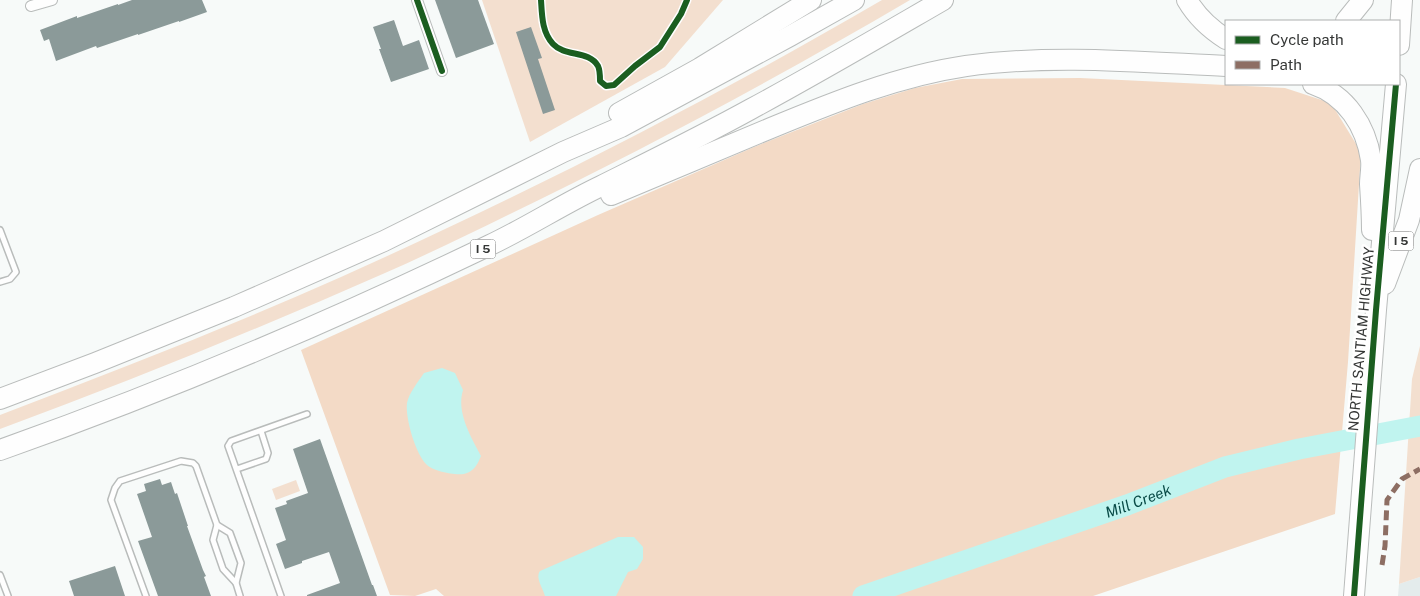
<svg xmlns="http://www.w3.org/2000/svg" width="1420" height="596" viewBox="0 0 1420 596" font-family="'Public Sans',sans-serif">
  <rect width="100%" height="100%" fill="#f7faf9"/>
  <!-- built -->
  <path fill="#e4ecec" d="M 1420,577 L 1420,596 L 1398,596 L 1399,584 Z"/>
  <!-- green -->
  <g fill="#f3dfcf">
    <path d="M 482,0 L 723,0 L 665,67 L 530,142 Z"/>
    <path d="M 882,0 L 910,0 C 779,77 645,149 508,215 C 467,235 426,255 385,273 C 258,329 130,381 0,429 L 0,415 C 115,371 229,327 341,277 C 526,194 707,102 882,0 Z"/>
    <path d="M 1420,346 L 1420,577 L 1399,584 L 1412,379 Z"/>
    <path d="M 296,480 L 300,491 L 276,500 L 272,489 Z"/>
  </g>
  <!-- forest -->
  <path fill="#f3dac6" d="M 1080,78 L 1285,88 L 1331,103 L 1361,152 L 1348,362 L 1335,514 L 1093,596 L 444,596 L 436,589 L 415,596 L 390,595 L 301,350 L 598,215 L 754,147 L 863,104 L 915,88 L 962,79 Z"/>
  <!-- water -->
  <g fill="#c0f4ef">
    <path d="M 442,368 L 455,373 L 463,390 C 456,412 471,437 481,456 C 478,463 475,470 467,473 C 459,477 433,471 427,465 C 416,455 405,418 407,403 C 409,393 418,382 424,373 Z"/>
    <path d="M 618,537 L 634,537 L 643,547 L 643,559 L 637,569 L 628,572 L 616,596 L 545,596 C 543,588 535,578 540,571 Z"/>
  </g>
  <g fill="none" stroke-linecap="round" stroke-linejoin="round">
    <!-- river -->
    <path stroke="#c0f4ef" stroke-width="21" id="s1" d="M 863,596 L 1127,505 L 1225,467 L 1299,449 L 1420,426"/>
  </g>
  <!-- building -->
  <g fill="#8b9a99">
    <path d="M 132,0 L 202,0 L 207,12 L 179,22 L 179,21 L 138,35 L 138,34 L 97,48 L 96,46 L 56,61 L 49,39 L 44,41 L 40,30 L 77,16 L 77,18 L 118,4 L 118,5 Z"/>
    <path d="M 435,0 L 478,0 L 494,44 L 456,58 Z"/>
    <path d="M 394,20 L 403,46 L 419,40 L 429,69 L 391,82 L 379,49 L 381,49 L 373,27 Z"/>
    <path d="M 531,27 L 542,58 L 538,59 L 555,110 L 543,114 L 516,32 Z"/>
    <path d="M 320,439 L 372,585 L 373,585 L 377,596 L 307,596 L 307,595 L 340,583 L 329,552 L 302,561 L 302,563 L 285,569 L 276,544 L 286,540 L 275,508 L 287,504 L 286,501 L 308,493 L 293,449 Z"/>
    <path d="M 160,479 L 162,485 L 171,482 L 175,494 L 177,493 L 188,526 L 187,526 L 203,570 L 206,576 L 204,577 L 211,596 L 158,596 L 138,541 L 152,537 L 137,494 L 146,491 L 144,484 Z"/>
    <path d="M 115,566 L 125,596 L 74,596 L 69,581 Z"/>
  </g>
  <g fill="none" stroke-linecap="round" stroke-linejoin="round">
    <defs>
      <g id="lane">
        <path d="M 0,230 L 16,272 L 10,279 L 0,282"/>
        <path d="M 237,469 L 266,459 L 268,453 L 261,431"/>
        <path d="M 217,525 L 213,540 L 223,569 L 236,583"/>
        <path d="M 0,575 L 8,596"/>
        <path d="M 146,596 L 111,500 L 115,488 L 120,481 L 181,461 L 193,463 L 196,466 L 217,525 L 230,533 L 241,563 L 236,583 L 240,596"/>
        <path d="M 281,596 L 228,446 L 231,441 L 307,414"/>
      </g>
      <g id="street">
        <path d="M 417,0 L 442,71"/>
        <path d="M 31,6 L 52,0"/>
      </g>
      <g id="highway">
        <path d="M 1187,0 C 1197,17 1210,29 1226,39"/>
        <path d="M 1346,21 L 1363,0"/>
        <path d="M 1399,45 L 1402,0"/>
        <path d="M 1313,84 C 1346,95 1366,126 1371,160 C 1372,168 1370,176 1370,184 C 1371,199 1372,215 1372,230"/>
        <path d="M 619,113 L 700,68 L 811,0"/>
        <path d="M 611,195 C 664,173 718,150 771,128 C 834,102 898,76 966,66 C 1052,54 1140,62 1226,66"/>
        <path d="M 1385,284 L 1409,220 L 1420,169"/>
        <path d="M 0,399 L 95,363 L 234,307 L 384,241 L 563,152 L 621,127 L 790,36 L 854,0"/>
        <path d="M 0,450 C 167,391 330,322 490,245 C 528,227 563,204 601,186 C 651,161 702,136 751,109 C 816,74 879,37 943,0"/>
        <path d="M 1354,596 L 1376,310 L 1396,84"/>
      </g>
    </defs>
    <!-- lane casing -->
    <use href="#lane" stroke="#b9bcbb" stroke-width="8"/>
    <!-- street casing -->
    <use href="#street" stroke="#b9bcbb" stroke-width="12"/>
    <!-- highway casing -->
    <use href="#highway" stroke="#b9bcbb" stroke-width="22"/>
    <!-- lane -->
    <use href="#lane" stroke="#fefefe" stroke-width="5"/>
    <!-- street -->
    <use href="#street" stroke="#fefefe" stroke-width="10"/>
    <!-- highway -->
    <use href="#highway" stroke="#fefefe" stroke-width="20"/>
    <!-- quiet -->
    <path stroke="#8d6e63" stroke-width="5" stroke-dasharray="10 5" stroke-linecap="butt" d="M 1382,565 L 1385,546 L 1387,500 L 1402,479 L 1420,469"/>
    <defs>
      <g id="cycleway">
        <path d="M 417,0 L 442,71"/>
        <path d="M 541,0 C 542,16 542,32 553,44 C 565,57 589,50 598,66 C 600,70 600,76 600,81 L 606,86 L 614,85 L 635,66 L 660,47 L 681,14 L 687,0"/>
        <path d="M 1354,596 L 1376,310 L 1396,84"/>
      </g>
    </defs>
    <!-- cycleway casing -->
    <use href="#cycleway" stroke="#fff" stroke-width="9"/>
    <!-- cycleway -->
    <use href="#cycleway" stroke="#1b5e20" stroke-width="6"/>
  </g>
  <g text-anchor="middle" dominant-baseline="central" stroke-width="5" stroke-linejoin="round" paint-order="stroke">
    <!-- shield labels -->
    <g fill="#fff" stroke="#727372" stroke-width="1">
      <rect x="1388.5" y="231.5" width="25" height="19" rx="4"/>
      <rect x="470.5" y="239.5" width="25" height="19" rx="4"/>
    </g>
    <g font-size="12" font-weight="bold" fill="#353736">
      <text x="1401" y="241">I 5</text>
      <text x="483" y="249">I 5</text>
    </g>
    <!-- street labels -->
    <g font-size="14" fill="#353736" stroke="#fff">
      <text transform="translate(1361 339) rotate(-85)">NORTH SANTIAM HIGHWAY</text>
    </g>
    <!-- water labels -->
    <g font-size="15" font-style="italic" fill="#094b47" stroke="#fff">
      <text stroke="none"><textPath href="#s1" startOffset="291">Mill Creek</textPath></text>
    </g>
  </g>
  <!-- legend -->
  <rect x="1225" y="20" width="175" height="65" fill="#ffffff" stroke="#aeafaf"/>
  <rect x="1235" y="36" width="25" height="8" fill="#1b5e20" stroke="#aeafaf"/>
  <text x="1270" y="45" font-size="15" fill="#353736">Cycle path</text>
  <rect x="1235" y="61" width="25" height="8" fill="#8d6e63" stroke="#aeafaf"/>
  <text x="1270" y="70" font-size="15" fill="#353736">Path</text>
</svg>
